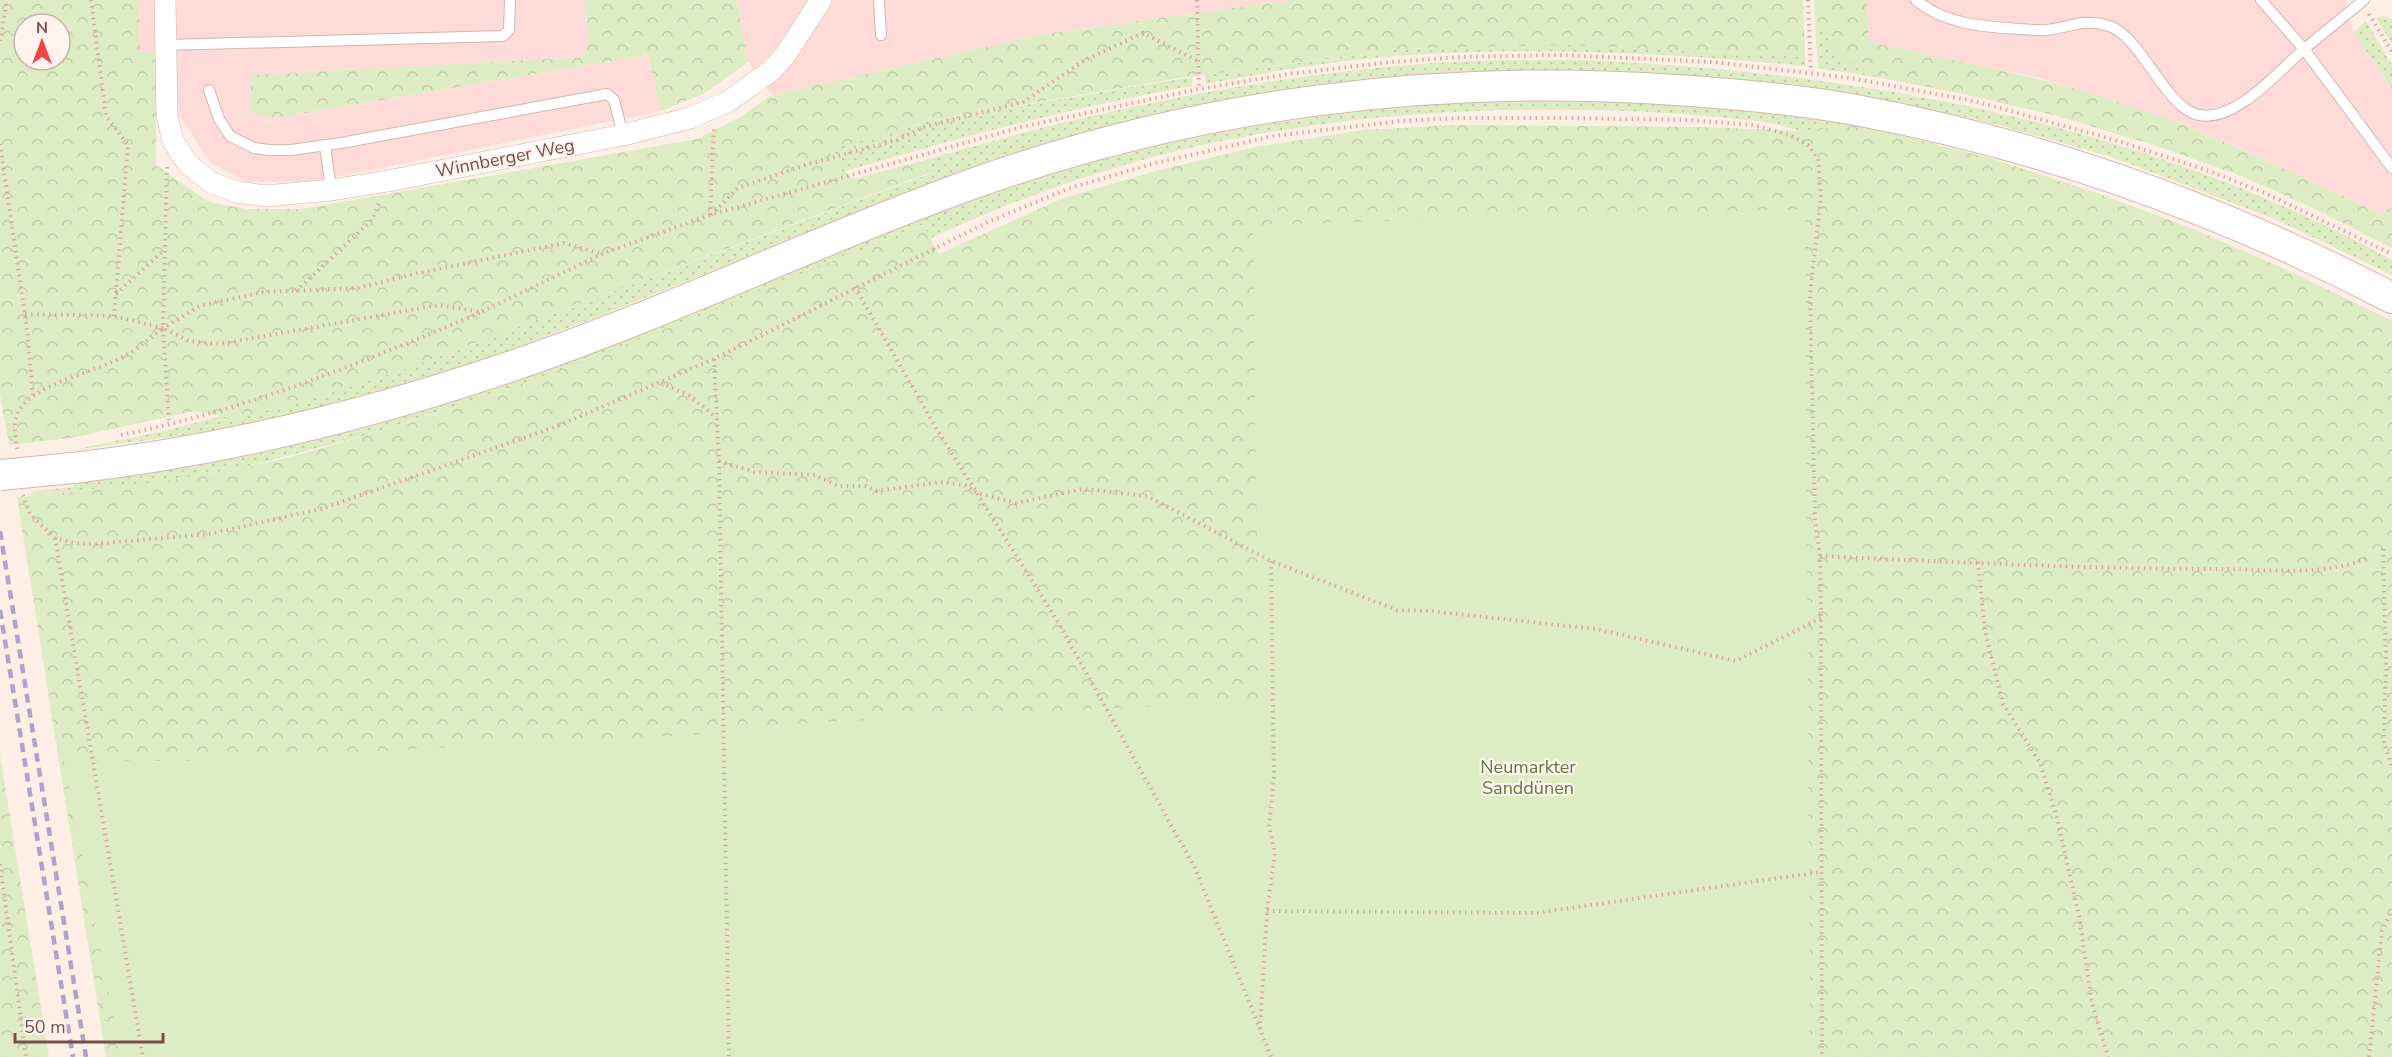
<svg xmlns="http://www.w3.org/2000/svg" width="2392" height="1057" viewBox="0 0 2392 1057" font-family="'Nunito Sans',sans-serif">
  <defs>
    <pattern id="grass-dots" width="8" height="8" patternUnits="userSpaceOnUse" patternTransform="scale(1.5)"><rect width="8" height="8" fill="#ddecc3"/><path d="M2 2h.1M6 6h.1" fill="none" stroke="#c1cca9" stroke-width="1.8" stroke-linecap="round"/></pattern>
    <pattern id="forest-crowns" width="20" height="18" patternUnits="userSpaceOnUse" patternTransform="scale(1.5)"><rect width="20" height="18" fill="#ddecc3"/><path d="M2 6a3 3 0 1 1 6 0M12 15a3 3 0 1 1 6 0" fill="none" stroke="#c1cca9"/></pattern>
  </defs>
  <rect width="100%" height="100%" fill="#fdefe6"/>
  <!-- commercial -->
  <g fill="#fedbd9">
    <path d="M 139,0 L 584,0 L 589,45 L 582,57 L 252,75 L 250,112 L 270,119 L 648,55 L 661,111 L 311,182 L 247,182 L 209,162 L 183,120 L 154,92 L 156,52 L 140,52 Z"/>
    <path d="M 737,0 L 1294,0 L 1043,34 L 772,95 L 748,62 Z"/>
    <path d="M 1867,0 L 2345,0 L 2353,32 L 2392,88 L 2392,207 L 2381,214 L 2227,142 L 2151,113 L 2040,78 L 1869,42 Z"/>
  </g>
  <!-- grass -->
  <g fill="url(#grass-dots)">
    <path d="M 2384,16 L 2392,19 L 2392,44 L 2376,18 Z"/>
    <path d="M 1815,17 C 1835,51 1849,66 1886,79 L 1818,68 Z"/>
    <path d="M 2366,21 L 2392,65 L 2392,88 L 2353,32 Z"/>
    <path d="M 1571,45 L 1805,57 L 1806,66 C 1670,53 1532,46 1395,56 C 1332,61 1269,72 1206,84 L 1205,75 L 1402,49 Z"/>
    <path d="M 1586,60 C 1865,73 2145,123 2392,260 L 2392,275 L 2275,219 L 2109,156 L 1992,123 L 1880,99 L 1800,85 L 1649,72 L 1551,70 L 1404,78 L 972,169 L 895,197 L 597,317 L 505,352 L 422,380 L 349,401 L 261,422 L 194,434 L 72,450 L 164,431 L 221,416 L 235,419 L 325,395 L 411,367 L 929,174 L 922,161 C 1084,113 1253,77 1422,64 C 1476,59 1531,60 1586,60 Z"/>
    <path d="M 1193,77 L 1192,86 C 1074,107 960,137 845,171 L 826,151 L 929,121 Z"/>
    <path d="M 1545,101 L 1672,103 L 1732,108 L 1861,125 C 1842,127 1822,132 1804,131 C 1791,130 1779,124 1766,122 C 1719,117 1671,112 1624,111 C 1499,106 1371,113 1248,136 C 1138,155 1031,192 931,238 L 922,225 L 656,334 L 523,385 L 366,435 L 246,467 L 141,485 L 32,495 L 31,491 L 74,487 L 74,482 C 221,461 367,433 507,382 C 620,341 731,293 843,249 C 914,221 986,192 1060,171 C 1183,136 1310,113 1437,104 C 1473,102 1509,102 1545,101 Z"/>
  </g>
  <!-- forest -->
  <g fill="url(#forest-crowns)" fill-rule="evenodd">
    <path d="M 0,0 L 139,0 L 140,51 L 156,52 L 156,165 L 209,202 L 248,209 L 302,209 L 697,139 L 737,119 L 772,95 L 1043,34 L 1293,0 L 1803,0 L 1805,57 L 1571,45 L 1402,49 L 1180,78 L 929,121 L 827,151 L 853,179 L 922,161 L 929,173 L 411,367 L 325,395 L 235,419 L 195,411 L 71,438 L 9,445 L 0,395 ZM 24,24 L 60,24 L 60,60 L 24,60 Z"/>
    <path d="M 584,0 L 737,0 L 748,62 L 705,93 L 661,111 L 648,55 L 270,119 L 250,112 L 251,75 L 582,57 L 589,45 Z"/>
    <path d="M 1814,0 L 1867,0 L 1869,42 C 1964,62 2060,80 2152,113 C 2230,141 2305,179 2381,214 L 2392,207 L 2392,248 L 2315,209 L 2241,176 L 2154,145 L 2053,115 L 1949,91 L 1886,79 L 1860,70 L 1846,60 L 1831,44 L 1815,17 Z"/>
    <path d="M 1453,125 L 1701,127 L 1803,131 L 1861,125 L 1990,158 L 2100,194 L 2196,230 L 2296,274 L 2392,321 L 2392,1057 L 106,1057 L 17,497 C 93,489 169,483 244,467 C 298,457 352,439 405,423 C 582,368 751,293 923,225 L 939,254 L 1061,199 L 1148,173 L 1255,147 L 1364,130 Z"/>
    <path d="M 0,755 L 49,1057 L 0,1057 Z"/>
  </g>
  <!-- park -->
  <path fill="#ddecc3" d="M 1805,209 L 1810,1057 L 121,1057 L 64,760 L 180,761 L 710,734 L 727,727 L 1259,701 L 1253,225 Z"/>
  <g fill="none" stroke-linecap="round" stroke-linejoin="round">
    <defs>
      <g id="lane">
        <path d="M 879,0 L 881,35"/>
        <path d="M 1916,0 C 1944,24 1984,27 2019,29 C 2028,29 2038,31 2047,30 C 2071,27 2084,18 2109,26 C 2141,36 2166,109 2199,115 C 2236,122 2279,71 2304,49 L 2261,0"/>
        <path d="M 2364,0 L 2304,49 L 2392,168"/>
        <path d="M 166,45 L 503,36 L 509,30 L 510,0"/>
        <path d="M 209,90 L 219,119 L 230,136 L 254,148 L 269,150 L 291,150 L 341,143 L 607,94 L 614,100 L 623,135"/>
        <path d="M 325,145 L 331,190"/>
      </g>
      <path id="street" d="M 165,0 L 167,116 L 173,141 L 188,164 L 212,183 L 237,192 L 265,196 L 331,190 L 388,181 L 623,135 L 690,118 L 729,101 L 772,70 L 786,54 L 821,0"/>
      <path id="secondary" d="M 73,468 C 221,451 368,415 509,367 C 666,314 816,240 972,184 C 1198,103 1437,73 1676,90 C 1736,94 1797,99 1856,110 C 2044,145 2223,210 2392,298"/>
    </defs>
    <!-- lane casing -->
    <use href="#lane" stroke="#d2b5ad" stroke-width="12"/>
    <!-- street casing -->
    <use href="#street" stroke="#d2b5ad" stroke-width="22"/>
    <!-- secondary casing -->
    <use href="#secondary" stroke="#d8b6ad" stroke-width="32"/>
    <!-- path -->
    <g stroke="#daa79e" stroke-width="4" stroke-dasharray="1.5 4.5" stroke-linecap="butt">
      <path d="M 91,0 L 106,116 L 128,145 L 114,316"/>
      <path d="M 1197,0 L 1199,89"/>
      <path d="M 1808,0 L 1811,72"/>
      <path d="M 2369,14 L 2392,52"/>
      <path d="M 0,41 L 7,0"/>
      <path d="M 0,144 L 27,329 L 33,397"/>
      <path d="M 167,167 L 163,328 L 169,424"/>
      <path d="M 710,215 L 714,128"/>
      <path d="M 711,215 L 738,188 L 805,165 L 897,140 L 924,127 L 1023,102 L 1085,60 L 1143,33 L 1198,61"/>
      <path d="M 855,287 L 936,428 L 1058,622 L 1195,868 L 1260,1029"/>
      <path d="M 296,291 L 372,220 L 380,201"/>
      <path d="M 116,294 L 164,250"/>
      <path d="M 25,314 L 114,316 L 163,328 L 200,306 L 263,292 L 358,288 L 414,274 L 564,243 L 602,254"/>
      <path d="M 714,359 L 719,461 L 729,1057"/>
      <path d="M 661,383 L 690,396 L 717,418"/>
      <path d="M 121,435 C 246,410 363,362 480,313"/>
      <path d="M 17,449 C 15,437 12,419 20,409 C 38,382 98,372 126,355 C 139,348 151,337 163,328 L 189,341 L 220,344 L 439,305 L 481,312 L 602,254 L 710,215 L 1021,127 L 1199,89 L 1289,74 L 1391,62 L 1462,57 L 1560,55 L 1713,62 L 1850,78 L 1974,101 L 2115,140 L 2209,171 L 2265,193 L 2392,254"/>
      <path d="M 719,461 L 754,472 L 815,475 L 838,486 L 865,486 L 876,491 L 941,482 L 965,485 L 977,493 L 1016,503 L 1083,489 L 1147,496 L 1271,561 L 1397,610 L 1430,611 L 1596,629 L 1736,661 L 1821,618"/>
      <path d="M 23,495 L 30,514 L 55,538 L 73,543 L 95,544 L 209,534 L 321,509 L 555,427 L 714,359 L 990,221 L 1070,188 L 1152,164 L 1273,136 L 1400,121 L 1462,118 L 1564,118 L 1689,120 L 1753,125 L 1790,135 L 1808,145 L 1818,159 L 1821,197 L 1810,294 L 1815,519 L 1820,556 L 1821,618 L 1822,1057"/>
      <path d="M 55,538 L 143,1057"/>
      <path d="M 2383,549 L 2386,661 L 2384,743 L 2392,767"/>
      <path d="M 1820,556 C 1954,562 2088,569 2222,569 C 2268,569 2323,577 2367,558"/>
      <path d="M 1271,561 L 1274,777 L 1269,826 L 1275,853 L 1267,911 L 1260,1029 L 1271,1057"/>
      <path d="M 1978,562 L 1985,631 L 2003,704 L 2040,763 L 2057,818 L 2079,916 L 2092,1003 L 2108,1057"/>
      <path d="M 0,864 L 26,1057"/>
      <path d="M 1267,911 L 1535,913 L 1821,872"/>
      <path d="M 2369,1057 L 2382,931 L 2392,910"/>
    </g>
    <!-- lane -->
    <use href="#lane" stroke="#fff" stroke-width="10"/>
    <!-- street -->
    <use href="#street" stroke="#fff" stroke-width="21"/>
    <!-- secondary -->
    <use href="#secondary" stroke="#fff" stroke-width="30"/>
    <!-- rail -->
    <g stroke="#aea3c8" stroke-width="4.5" stroke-dasharray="9 6" stroke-linecap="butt">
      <path d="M 0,531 L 86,1057"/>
      <path d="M 0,610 L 73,1057"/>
    </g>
    <defs>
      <path id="secondary-bridge" d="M 0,475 L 73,468"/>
    </defs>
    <!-- secondary-bridge casing -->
    <use href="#secondary-bridge" stroke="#d8b6ad" stroke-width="32" stroke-linecap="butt"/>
    <!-- secondary-bridge -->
    <use href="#secondary-bridge" stroke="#fff" stroke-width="30"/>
  </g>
  <g text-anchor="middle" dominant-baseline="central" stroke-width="4.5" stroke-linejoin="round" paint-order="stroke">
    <!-- street labels -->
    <g font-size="18" fill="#784e49" stroke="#fff4ed">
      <text transform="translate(505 158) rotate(-11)">Winnberger Weg</text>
    </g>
    <!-- park labels -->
    <g font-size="18" fill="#5d793d" stroke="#fff4ed">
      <text x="1528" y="767">Neumarkter<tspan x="1528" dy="21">Sanddünen</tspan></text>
    </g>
  </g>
  <!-- north arrow -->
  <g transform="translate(42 42)"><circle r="28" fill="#fff4ed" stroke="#c9b2ab" stroke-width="1.5"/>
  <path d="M0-4.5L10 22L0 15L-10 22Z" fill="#ed4548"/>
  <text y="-9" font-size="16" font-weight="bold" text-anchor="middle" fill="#784e49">N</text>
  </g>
  <!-- scale -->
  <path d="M15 1033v9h148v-9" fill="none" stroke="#784e49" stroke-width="3"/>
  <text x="24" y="1033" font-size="18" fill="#784e49" stroke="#fff4ed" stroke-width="4.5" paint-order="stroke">50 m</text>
</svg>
